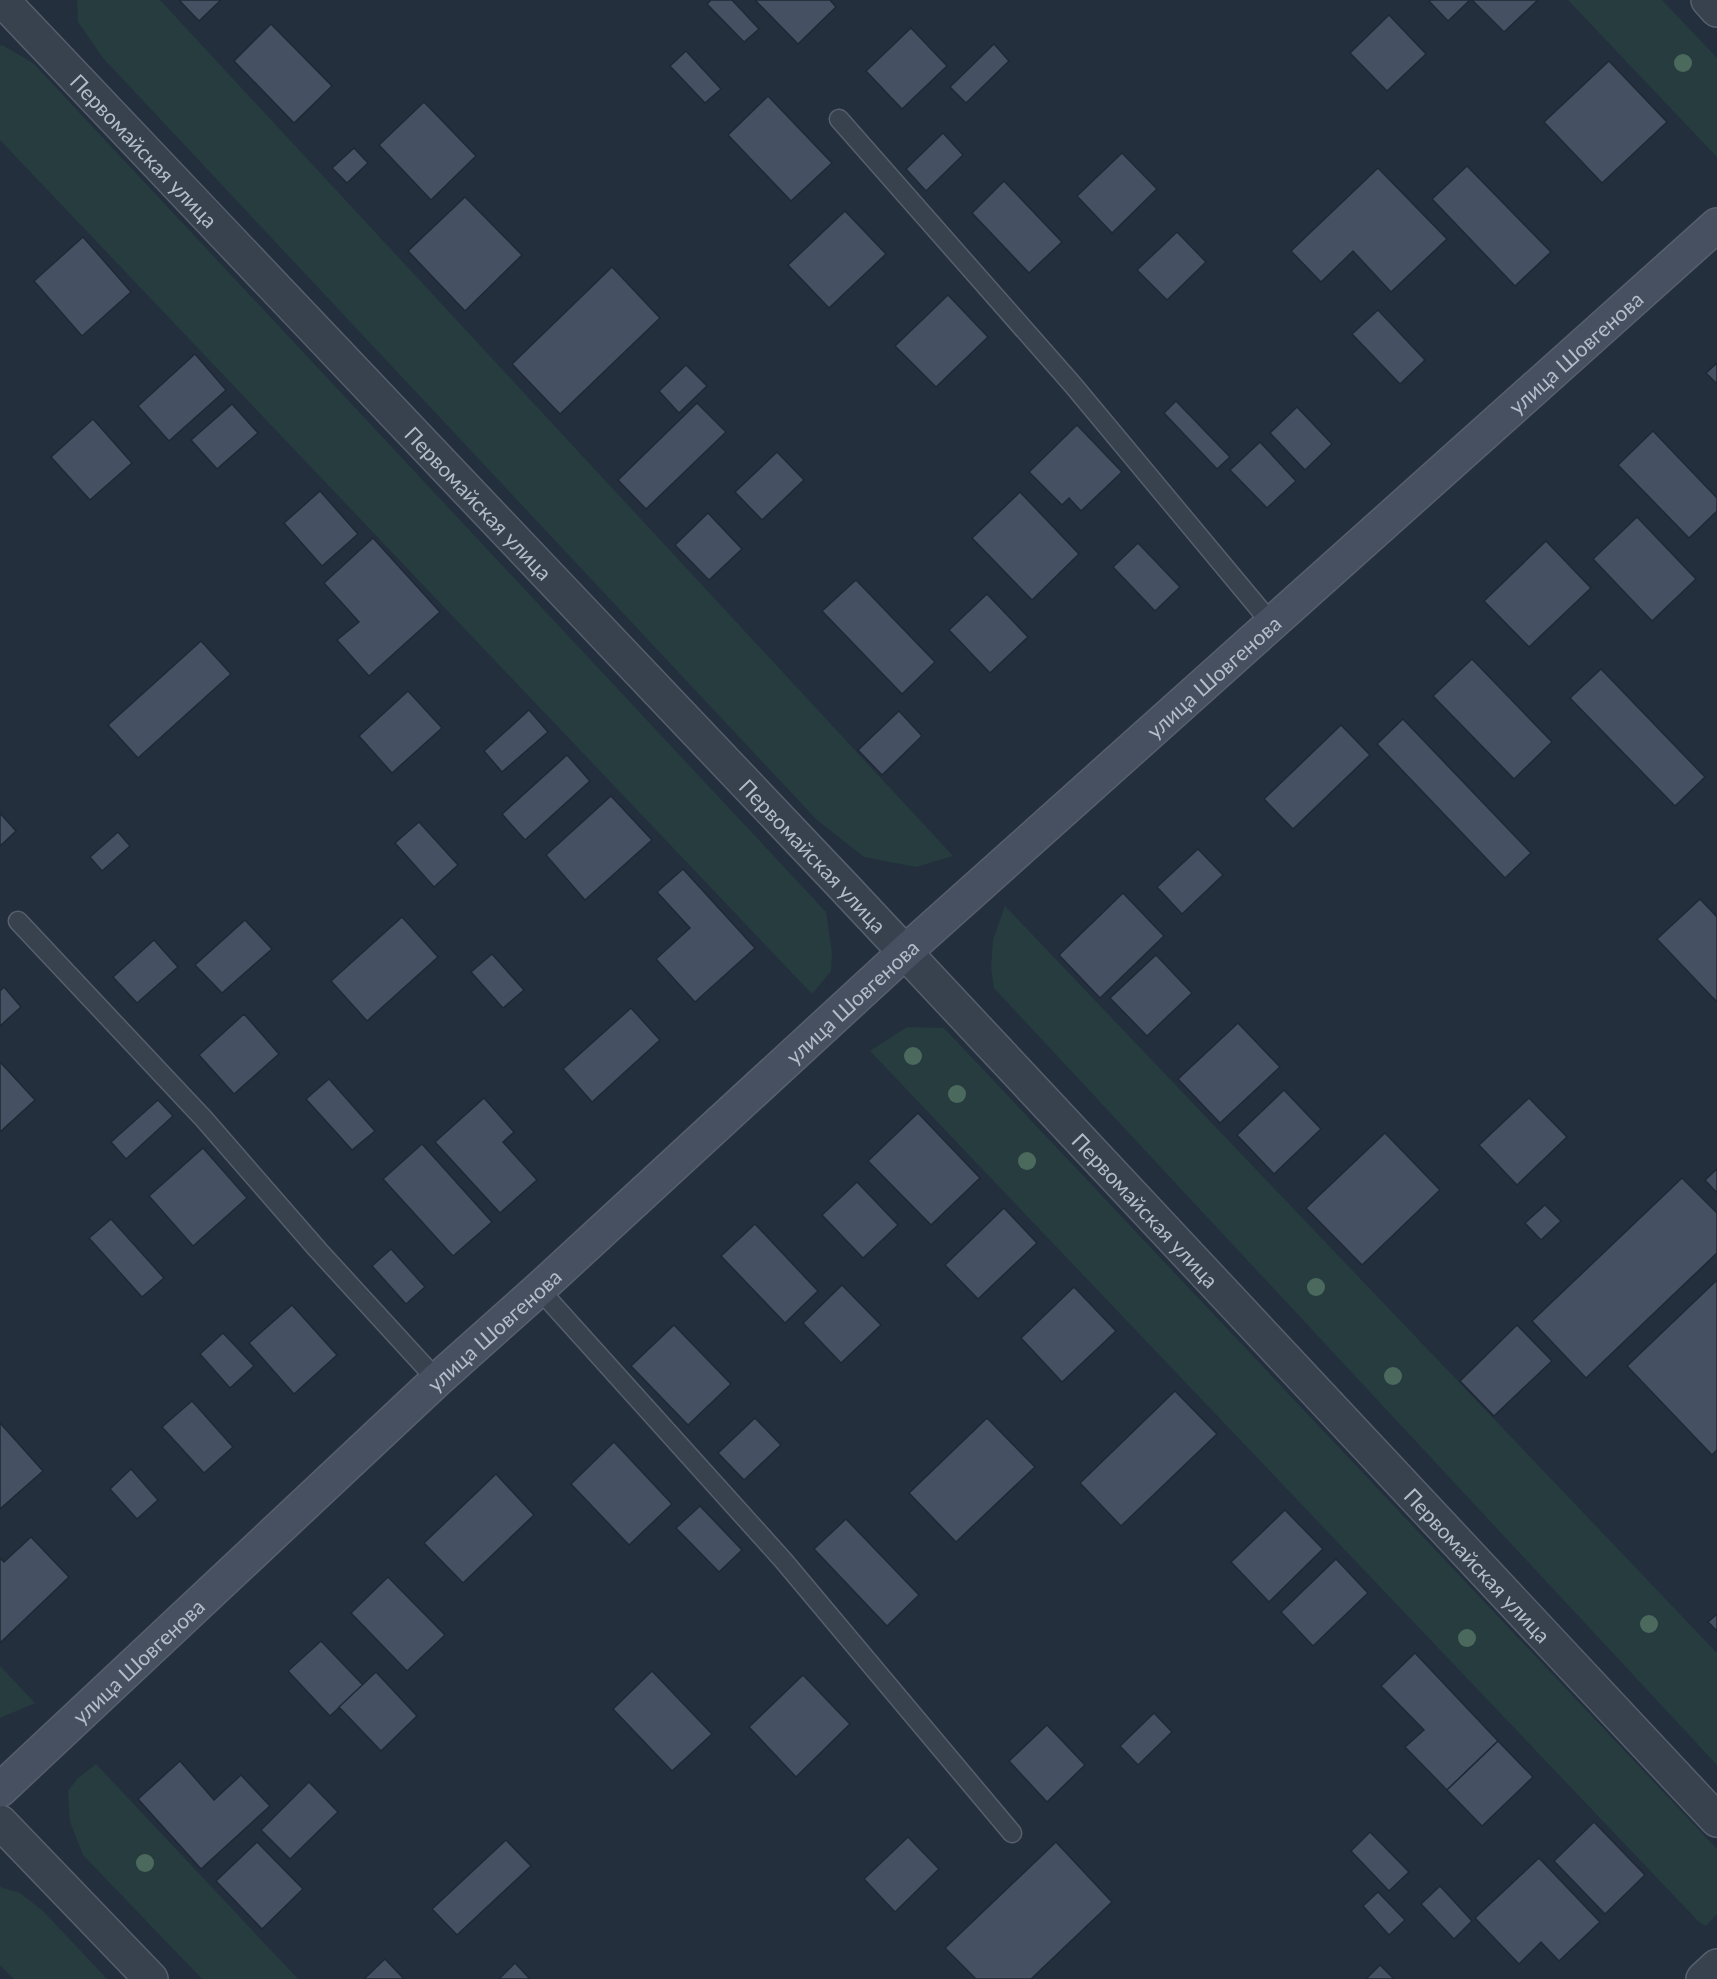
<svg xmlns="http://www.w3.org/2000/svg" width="1717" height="1979" viewBox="0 0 1717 1979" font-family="Lato,sans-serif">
  <rect width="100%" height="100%" fill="#242f3e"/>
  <!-- green -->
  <g fill="#263c3f">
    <path d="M 77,0 L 160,0 L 953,856 L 916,867 L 864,857 L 817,820 L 103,58 L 78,22 Z"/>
    <path d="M 1568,0 L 1662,0 L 1717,58 L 1717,157 Z"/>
    <path d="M 2,45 L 33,63 L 826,912 L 832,953 L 831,971 L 812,994 L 0,140 L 0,46 Z"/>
    <path d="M 1005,906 L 1717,1653 L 1717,1765 L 994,988 L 991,968 L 993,940 Z"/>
    <path d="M 907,1027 L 944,1028 L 1717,1849 L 1717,1914 L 1706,1926 L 1699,1922 L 870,1051 Z"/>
    <path d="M 0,1666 L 35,1703 L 0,1718 Z"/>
    <path d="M 96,1764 L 298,1979 L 202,1979 L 83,1855 L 70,1822 L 68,1791 L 78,1778 Z"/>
    <path d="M 0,1887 L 20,1893 L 43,1911 L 107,1979 L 14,1979 L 0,1965 Z"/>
  </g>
  <!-- building -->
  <g fill="#455162" stroke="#1f2835" stroke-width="1.5">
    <path d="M 179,0 L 221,0 L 199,21 Z"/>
    <path d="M 711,0 L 732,0 L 759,29 L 744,42 L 707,4 Z"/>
    <path d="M 755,0 L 830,0 L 836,7 L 798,44 Z"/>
    <path d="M 1431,0 L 1470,0 L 1448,21 L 1429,1 Z"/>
    <path d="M 1472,0 L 1538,0 L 1504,32 Z"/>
    <path d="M 1389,15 L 1426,54 L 1387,91 L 1350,53 Z"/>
    <path d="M 271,24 L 332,86 L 294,123 L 234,61 Z"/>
    <path d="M 911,28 L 947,66 L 902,109 L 866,71 Z"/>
    <path d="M 994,44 L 1009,61 L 966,103 L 950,87 Z"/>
    <path d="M 686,51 L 721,89 L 705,103 L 670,66 Z"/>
    <path d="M 1609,61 L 1667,122 L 1602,183 L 1544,122 Z"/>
    <path d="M 768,96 L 832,163 L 791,201 L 728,135 Z"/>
    <path d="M 424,102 L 476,156 L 431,200 L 379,145 Z"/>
    <path d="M 943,133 L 963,155 L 926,191 L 906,169 Z"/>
    <path d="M 354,148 L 368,163 L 347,183 L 332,168 Z"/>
    <path d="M 1122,153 L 1157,189 L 1112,233 L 1077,196 Z"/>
    <path d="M 1467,166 L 1551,252 L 1515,286 L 1432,199 Z"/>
    <path d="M 1378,168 L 1447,239 L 1391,292 L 1353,251 L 1321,282 L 1291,251 Z"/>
    <path d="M 1004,181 L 1062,242 L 1029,273 L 972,213 Z"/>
    <path d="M 465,197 L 522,255 L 465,311 L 408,251 Z"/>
    <path d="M 845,211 L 886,254 L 829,308 L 788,265 Z"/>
    <path d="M 1177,232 L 1206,262 L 1167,300 L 1137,270 Z"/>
    <path d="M 83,237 L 131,292 L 82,336 L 34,281 Z"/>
    <path d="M 612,267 L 660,318 L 560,414 L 512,364 Z"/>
    <path d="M 948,295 L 988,337 L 936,387 L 895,346 Z"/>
    <path d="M 1378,310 L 1425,360 L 1400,384 L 1352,334 Z"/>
    <path d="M 195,354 L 226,390 L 169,441 L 138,406 Z"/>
    <path d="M 1717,363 L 1717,384 L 1706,373 Z"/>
    <path d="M 686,365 L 707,386 L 679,413 L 659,391 Z"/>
    <path d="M 1176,401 L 1230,457 L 1217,469 L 1164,413 Z"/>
    <path d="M 697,403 L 726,432 L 646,509 L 618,480 Z"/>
    <path d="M 232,404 L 258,433 L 217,469 L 191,440 Z"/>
    <path d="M 1297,407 L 1332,444 L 1305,470 L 1270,433 Z"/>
    <path d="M 93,419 L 132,463 L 90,500 L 51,457 Z"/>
    <path d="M 1077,425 L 1122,472 L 1081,511 L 1069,498 L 1062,505 L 1029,472 Z"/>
    <path d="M 1653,431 L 1717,498 L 1717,511 L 1689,538 L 1618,465 Z"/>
    <path d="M 1260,442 L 1296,481 L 1267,508 L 1230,470 Z"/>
    <path d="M 777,452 L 804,480 L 762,520 L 735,492 Z"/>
    <path d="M 320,491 L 358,534 L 322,566 L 284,523 Z"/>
    <path d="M 1020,492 L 1079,554 L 1032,600 L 972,538 Z"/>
    <path d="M 708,513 L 742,549 L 709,580 L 675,545 Z"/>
    <path d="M 1637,517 L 1696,579 L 1652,621 L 1593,559 Z"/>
    <path d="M 373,538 L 440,612 L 369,676 L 337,640 L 359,622 L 324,583 Z"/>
    <path d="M 1546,541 L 1591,588 L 1529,647 L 1484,601 Z"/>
    <path d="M 1138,543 L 1180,587 L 1155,611 L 1113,567 Z"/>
    <path d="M 856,580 L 935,662 L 902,694 L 822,611 Z"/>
    <path d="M 987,594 L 1028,637 L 990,673 L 949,630 Z"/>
    <path d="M 201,641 L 231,674 L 138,758 L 108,725 Z"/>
    <path d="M 1472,659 L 1552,742 L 1514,779 L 1433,696 Z"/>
    <path d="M 1601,669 L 1705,777 L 1675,806 L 1570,698 Z"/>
    <path d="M 408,691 L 442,728 L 392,773 L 359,736 Z"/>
    <path d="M 529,710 L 548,732 L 502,772 L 484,751 Z"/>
    <path d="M 899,711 L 922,736 L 882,775 L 858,750 Z"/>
    <path d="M 1403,719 L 1531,853 L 1505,878 L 1377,744 Z"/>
    <path d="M 1341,725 L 1370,755 L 1293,829 L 1264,799 Z"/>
    <path d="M 567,755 L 590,781 L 525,840 L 502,814 Z"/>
    <path d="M 611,796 L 652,840 L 585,900 L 546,855 Z"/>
    <path d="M 0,813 L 16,831 L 0,846 Z"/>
    <path d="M 419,822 L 458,865 L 434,887 L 395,843 Z"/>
    <path d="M 118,832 L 130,846 L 102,871 L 90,857 Z"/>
    <path d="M 1198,849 L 1223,875 L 1182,914 L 1157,887 Z"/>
    <path d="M 683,869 L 755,948 L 695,1002 L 656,959 L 690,928 L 657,892 Z"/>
    <path d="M 1123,893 L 1164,936 L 1100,998 L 1059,955 Z"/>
    <path d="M 1700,899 L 1717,917 L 1717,1002 L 1657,939 Z"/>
    <path d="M 402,917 L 438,957 L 367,1021 L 331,981 Z"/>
    <path d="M 245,920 L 272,949 L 222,993 L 195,965 Z"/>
    <path d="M 154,940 L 178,967 L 137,1003 L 113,977 Z"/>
    <path d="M 492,954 L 524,990 L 503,1008 L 471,972 Z"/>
    <path d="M 1156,955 L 1192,993 L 1147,1036 L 1110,998 Z"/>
    <path d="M 4,987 L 21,1007 L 0,1026 L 0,991 Z"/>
    <path d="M 631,1008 L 660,1040 L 592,1102 L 563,1069 Z"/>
    <path d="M 244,1014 L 279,1054 L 234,1094 L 199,1055 Z"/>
    <path d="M 1238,1023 L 1280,1067 L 1220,1123 L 1178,1079 Z"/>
    <path d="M 1,1063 L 35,1100 L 0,1132 L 0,1064 Z"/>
    <path d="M 329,1079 L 375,1131 L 352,1150 L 306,1099 Z"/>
    <path d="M 1284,1090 L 1321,1129 L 1274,1174 L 1237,1135 Z"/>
    <path d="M 484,1098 L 514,1132 L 503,1142 L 537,1180 L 500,1213 L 435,1142 Z"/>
    <path d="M 1529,1098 L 1567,1137 L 1517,1185 L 1479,1145 Z"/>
    <path d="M 158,1100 L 173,1116 L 126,1159 L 111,1142 Z"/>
    <path d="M 918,1113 L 980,1178 L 931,1225 L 868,1161 Z"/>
    <path d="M 1385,1133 L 1440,1190 L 1362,1265 L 1306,1208 Z"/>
    <path d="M 422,1144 L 492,1222 L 453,1256 L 383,1179 Z"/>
    <path d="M 203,1148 L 247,1198 L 193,1246 L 149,1196 Z"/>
    <path d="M 1717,1169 L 1717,1193 L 1705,1180 Z"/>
    <path d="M 1682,1178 L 1717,1213 L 1717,1253 L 1586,1378 L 1532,1321 Z"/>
    <path d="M 857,1182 L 898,1225 L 863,1258 L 822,1215 Z"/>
    <path d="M 1545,1205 L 1561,1221 L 1541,1240 L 1525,1223 Z"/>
    <path d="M 1004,1208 L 1037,1243 L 978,1299 L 945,1265 Z"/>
    <path d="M 111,1219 L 164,1278 L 142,1297 L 89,1238 Z"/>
    <path d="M 755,1224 L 818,1291 L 785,1323 L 721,1256 Z"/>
    <path d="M 391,1249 L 425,1287 L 406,1304 L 372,1266 Z"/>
    <path d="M 1717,1280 L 1717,1450 L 1712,1455 L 1627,1366 Z"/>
    <path d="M 842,1285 L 881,1325 L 841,1363 L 803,1323 Z"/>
    <path d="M 1074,1287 L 1116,1331 L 1062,1382 L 1021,1338 Z"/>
    <path d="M 292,1305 L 337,1355 L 294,1394 L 249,1343 Z"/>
    <path d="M 674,1325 L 731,1384 L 688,1425 L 631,1366 Z"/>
    <path d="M 1517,1325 L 1552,1361 L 1494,1416 L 1460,1381 Z"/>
    <path d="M 223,1333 L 254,1366 L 230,1388 L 200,1354 Z"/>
    <path d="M 1175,1391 L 1217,1434 L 1121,1526 L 1080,1483 Z"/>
    <path d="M 192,1401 L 233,1447 L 204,1473 L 162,1427 Z"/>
    <path d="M 755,1418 L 781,1445 L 744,1480 L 718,1453 Z"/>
    <path d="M 987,1418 L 1035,1467 L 956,1542 L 909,1493 Z"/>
    <path d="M 0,1423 L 43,1471 L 0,1509 Z"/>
    <path d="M 614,1442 L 672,1504 L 629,1545 L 571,1484 Z"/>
    <path d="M 131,1469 L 158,1500 L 137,1519 L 110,1489 Z"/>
    <path d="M 496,1474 L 534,1515 L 463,1583 L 424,1543 Z"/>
    <path d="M 700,1506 L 742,1550 L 719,1572 L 676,1528 Z"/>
    <path d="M 1285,1510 L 1323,1549 L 1269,1602 L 1231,1562 Z"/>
    <path d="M 846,1519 L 919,1595 L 887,1626 L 814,1549 Z"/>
    <path d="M 31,1537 L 69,1577 L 0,1643 L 0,1558 L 4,1562 Z"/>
    <path d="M 1336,1559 L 1368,1593 L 1313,1646 L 1281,1612 Z"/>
    <path d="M 388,1577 L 445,1635 L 407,1671 L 351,1613 Z"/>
    <path d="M 1717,1614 L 1717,1631 L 1708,1622 Z"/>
    <path d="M 321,1641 L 363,1685 L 330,1716 L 288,1671 Z"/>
    <path d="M 1415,1653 L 1498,1741 L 1447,1790 L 1405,1747 L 1424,1730 L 1381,1686 Z"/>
    <path d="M 652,1671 L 712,1734 L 672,1771 L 613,1709 Z"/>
    <path d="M 376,1672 L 417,1716 L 381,1751 L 339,1707 Z"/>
    <path d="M 803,1675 L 850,1724 L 796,1777 L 749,1727 Z"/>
    <path d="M 1154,1713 L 1172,1732 L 1138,1765 L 1120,1746 Z"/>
    <path d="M 1047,1725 L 1085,1765 L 1047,1802 L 1009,1761 Z"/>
    <path d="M 1498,1741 L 1533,1777 L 1482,1826 L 1447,1790 Z"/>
    <path d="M 180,1761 L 214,1800 L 241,1775 L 270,1806 L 201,1869 L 138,1799 Z"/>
    <path d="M 309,1782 L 338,1812 L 290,1859 L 261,1830 Z"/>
    <path d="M 1594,1822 L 1645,1875 L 1605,1914 L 1554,1861 Z"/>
    <path d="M 1370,1832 L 1409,1872 L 1389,1891 L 1351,1851 Z"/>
    <path d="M 908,1837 L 939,1869 L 895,1912 L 864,1879 Z"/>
    <path d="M 506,1840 L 531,1866 L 457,1935 L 432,1909 Z"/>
    <path d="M 257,1842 L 303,1889 L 262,1929 L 216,1881 Z"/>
    <path d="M 1056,1842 L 1112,1902 L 1031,1979 L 976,1979 L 945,1948 Z"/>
    <path d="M 1539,1858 L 1600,1922 L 1559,1961 L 1541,1942 L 1519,1964 L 1475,1918 Z"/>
    <path d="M 1440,1886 L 1472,1921 L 1454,1939 L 1421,1904 Z"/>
    <path d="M 1378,1892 L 1405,1920 L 1389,1935 L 1363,1906 Z"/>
    <path d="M 385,1959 L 404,1979 L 364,1979 Z"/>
    <path d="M 515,1963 L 530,1979 L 499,1979 Z"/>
    <path d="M 1380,1965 L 1394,1979 L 1366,1979 Z"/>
  </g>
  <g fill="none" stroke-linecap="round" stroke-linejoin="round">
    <defs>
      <g id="service">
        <path d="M 839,119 L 1073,385 L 1272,624"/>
        <path d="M 18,921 L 204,1119 L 318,1250 L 437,1380"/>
        <path d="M 539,1289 L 783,1560 L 1012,1833"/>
      </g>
      <g id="minor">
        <path id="s1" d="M 2,0 L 844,887 L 1717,1820"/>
        <path d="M 1708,0 L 1717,10"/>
        <path d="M 1703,1979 L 1717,1966"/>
      </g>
      <path id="tertiary" d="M 0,1822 L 151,1979"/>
      <g id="secondary">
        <path id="s2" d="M 0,1790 L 437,1380 L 539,1289 L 905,952 L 1717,225"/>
      </g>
    </defs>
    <!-- service casing -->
    <use href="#service" stroke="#565f6c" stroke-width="21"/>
    <!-- minor casing -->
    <use href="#minor" stroke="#565f6c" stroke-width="36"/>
    <!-- tertiary casing -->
    <use href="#tertiary" stroke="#565f6c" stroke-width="36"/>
    <!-- secondary casing -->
    <use href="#secondary" stroke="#565f6c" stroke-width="36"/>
    <!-- service -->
    <use href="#service" stroke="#38414e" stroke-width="18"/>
    <!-- minor -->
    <use href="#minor" stroke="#38414e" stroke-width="33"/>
    <!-- tertiary -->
    <use href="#tertiary" stroke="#38414e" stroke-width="33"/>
    <!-- secondary -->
    <use href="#secondary" stroke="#465061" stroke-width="33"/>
  </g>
  <!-- trees -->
  <g fill="#4b6a5d">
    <circle cx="1683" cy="63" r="9"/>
    <circle cx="913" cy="1056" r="9"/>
    <circle cx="957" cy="1094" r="9"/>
    <circle cx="1027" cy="1161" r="9"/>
    <circle cx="1316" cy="1287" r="9"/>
    <circle cx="1393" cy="1376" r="9"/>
    <circle cx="1649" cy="1624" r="9"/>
    <circle cx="1467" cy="1638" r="9"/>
    <circle cx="145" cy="1863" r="9"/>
  </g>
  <g text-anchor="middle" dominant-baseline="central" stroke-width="4.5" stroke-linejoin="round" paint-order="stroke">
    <!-- street labels -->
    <g font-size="21" fill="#b4bcc9" stroke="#1d2633">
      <text stroke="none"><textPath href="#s1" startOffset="207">Первомайская улица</textPath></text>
      <text stroke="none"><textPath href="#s2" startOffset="2133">улица Шовгенова</textPath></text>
      <text stroke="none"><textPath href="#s1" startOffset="693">Первомайская улица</textPath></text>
      <text stroke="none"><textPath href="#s2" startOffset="1647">улица Шовгенова</textPath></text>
      <text stroke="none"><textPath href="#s1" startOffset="1179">Первомайская улица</textPath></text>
      <text stroke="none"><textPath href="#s2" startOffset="1161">улица Шовгенова</textPath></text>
      <text stroke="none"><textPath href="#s1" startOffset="1665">Первомайская улица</textPath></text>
      <text stroke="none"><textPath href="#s2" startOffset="675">улица Шовгенова</textPath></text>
      <text stroke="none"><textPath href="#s1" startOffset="2151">Первомайская улица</textPath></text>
      <text stroke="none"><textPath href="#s2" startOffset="189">улица Шовгенова</textPath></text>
    </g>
  </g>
</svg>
